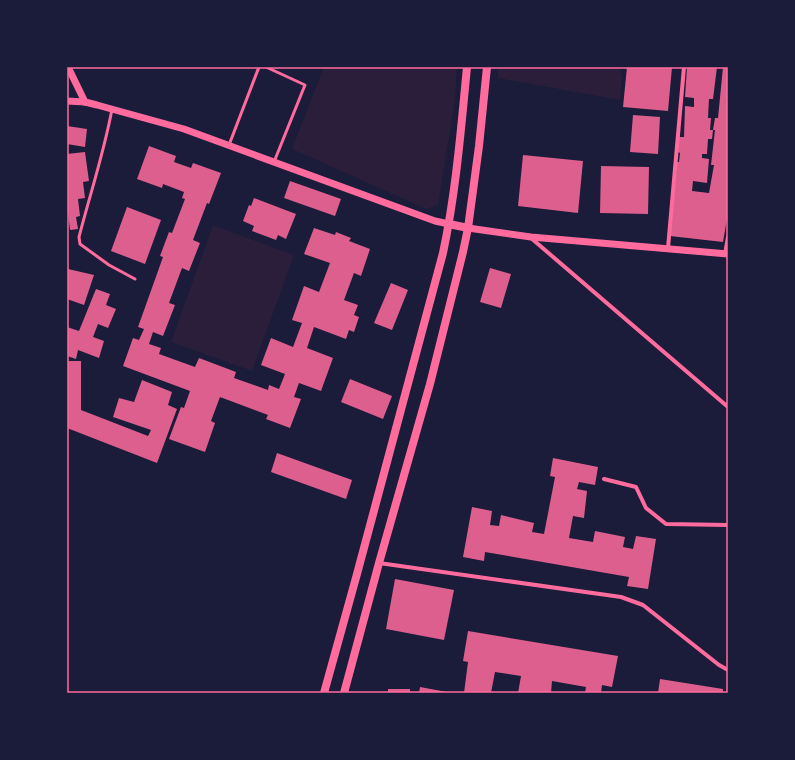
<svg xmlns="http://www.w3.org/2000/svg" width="795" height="760" viewBox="0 0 795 760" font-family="Jost,sans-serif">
  <rect width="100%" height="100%" fill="#1b1b3a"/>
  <!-- green -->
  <g fill="#2a1e3b">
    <path d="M 324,67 L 457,67 L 455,100 L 438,205 L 426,209 L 292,149 Z"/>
    <path d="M 498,67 L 619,67 L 622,77 L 620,100 L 498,78 Z"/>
    <path d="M 213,225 L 294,255 L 252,371 L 171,342 Z"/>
  </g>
  <!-- building -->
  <g fill="#dd5f8e">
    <path d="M 627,67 L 672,67 L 668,111 L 623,107 Z"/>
    <path d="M 687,67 L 717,67 L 713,99 L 709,99 L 708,118 L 711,118 L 710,130 L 713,130 L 712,139 L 708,139 L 707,154 L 702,154 L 702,158 L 709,159 L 707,183 L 693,181 L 692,191 L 709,193 L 714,165 L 711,165 L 715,130 L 713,130 L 715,118 L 718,118 L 723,67 L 728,67 L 728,213 L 723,242 L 670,236 L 677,165 L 677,162 L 679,162 L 680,153 L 678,152 L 679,137 L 684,137 L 685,106 L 694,107 L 694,98 L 685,97 Z"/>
    <path d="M 633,115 L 660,117 L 658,154 L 630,152 Z"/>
    <path d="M 67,126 L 87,129 L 85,147 L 67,144 Z"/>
    <path d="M 149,146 L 176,156 L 174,162 L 191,168 L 193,163 L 221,173 L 209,204 L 207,203 L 193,240 L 200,243 L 189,271 L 182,268 L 169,303 L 175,305 L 163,336 L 153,332 L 149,344 L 161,348 L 159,354 L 195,367 L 199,358 L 236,372 L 234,378 L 268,390 L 269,385 L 279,389 L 285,374 L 261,365 L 271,338 L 293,347 L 302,323 L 292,320 L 304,286 L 319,292 L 330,263 L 304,254 L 314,228 L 335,235 L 336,232 L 351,238 L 349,241 L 370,249 L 361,276 L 354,273 L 344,300 L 358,305 L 354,315 L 359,317 L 354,332 L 349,330 L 346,339 L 314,327 L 307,348 L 333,358 L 321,391 L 299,383 L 294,397 L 301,399 L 290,428 L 266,419 L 268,415 L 220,397 L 211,421 L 215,423 L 205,452 L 169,439 L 181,407 L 184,408 L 190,391 L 123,366 L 133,338 L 139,340 L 144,329 L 138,327 L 163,257 L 160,256 L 169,232 L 172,233 L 185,199 L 182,198 L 184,192 L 163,184 L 162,188 L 137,179 Z"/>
    <path d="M 85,152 L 89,181 L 83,182 L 85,198 L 78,199 L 80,216 L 76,217 L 78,229 L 70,230 L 67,203 L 67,154 Z"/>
    <path d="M 523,155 L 583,161 L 578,213 L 518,206 Z"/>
    <path d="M 601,166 L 649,167 L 648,214 L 600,213 Z"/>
    <path d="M 290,181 L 341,199 L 335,216 L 284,198 Z"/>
    <path d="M 254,198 L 296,214 L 286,239 L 278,235 L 276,240 L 252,231 L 254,226 L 243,221 L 249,205 L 251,206 Z"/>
    <path d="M 127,207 L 161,220 L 145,264 L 111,251 Z"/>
    <path d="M 490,268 L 511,274 L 501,308 L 480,302 Z"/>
    <path d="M 68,269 L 94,275 L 84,305 L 67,299 Z"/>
    <path d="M 391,283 L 408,290 L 392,330 L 374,323 Z"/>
    <path d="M 96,289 L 110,294 L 106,305 L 116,309 L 108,328 L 98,324 L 93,337 L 104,341 L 99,358 L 78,350 L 76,359 L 67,356 L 67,327 L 79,331 Z"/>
    <path d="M 67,361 L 81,361 L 81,410 L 148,436 L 151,430 L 113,417 L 119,398 L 134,402 L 142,380 L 172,392 L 168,405 L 177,409 L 157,463 L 67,428 Z"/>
    <path d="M 350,379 L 392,396 L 383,419 L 341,402 Z"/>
    <path d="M 277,453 L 352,480 L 346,499 L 271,472 Z"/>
    <path d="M 553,458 L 598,467 L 595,485 L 579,482 L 577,489 L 587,491 L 584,518 L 573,516 L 569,538 L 593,542 L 595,531 L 625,537 L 623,547 L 633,549 L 636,536 L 656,539 L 648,589 L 627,586 L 629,577 L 485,552 L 484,561 L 463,557 L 472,507 L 492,511 L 490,525 L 499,526 L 501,515 L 534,523 L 532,532 L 544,534 L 555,477 L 550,476 Z"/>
    <path d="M 395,579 L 454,590 L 444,640 L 386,629 Z"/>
    <path d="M 468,631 L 618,656 L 612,687 L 602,685 L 601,693 L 585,693 L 586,687 L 552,681 L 551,693 L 518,693 L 521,676 L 495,672 L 491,693 L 464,693 L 468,662 L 463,661 Z"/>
    <path d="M 660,679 L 723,689 L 723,693 L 658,693 Z"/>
    <path d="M 420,687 L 447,692 L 447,693 L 419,693 Z"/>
    <rect x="388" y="689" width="22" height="4"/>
  </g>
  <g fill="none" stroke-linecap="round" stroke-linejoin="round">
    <!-- service -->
    <g stroke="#ff6b9d" stroke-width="3">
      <path d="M 266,67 L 305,85 L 274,162"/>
      <path d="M 112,109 C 104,153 90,194 79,237 L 80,244 L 109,265 L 135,279"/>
      <path d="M 229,145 L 259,67"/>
    </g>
    <!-- minor -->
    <g stroke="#ff6b9d" stroke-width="4">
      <path d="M 531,238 L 728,407"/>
      <path d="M 668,248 L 684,67"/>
      <path d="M 725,254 L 728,237"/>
      <path d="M 604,479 L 636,487 L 646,508 L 666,524 L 728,525"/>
      <path d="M 379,563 L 621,597 L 643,605 L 719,665 L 728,670"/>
    </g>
    <!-- tertiary -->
    <g stroke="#ff6b9d" stroke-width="7">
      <path d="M 68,67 L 85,102"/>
      <path d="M 67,101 L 85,102 L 97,105 L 184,129 L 435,221 L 449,224"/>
      <path d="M 468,228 L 531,237 L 728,254"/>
    </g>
    <!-- secondary -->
    <g stroke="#ff6b9d" stroke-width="8">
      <path d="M 449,224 L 468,228"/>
      <path d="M 324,693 L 357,574 L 443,253 C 456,192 461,129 467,67"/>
      <path d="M 344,693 L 379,563 L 430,384 L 463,252 L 468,228 L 479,146 L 487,67"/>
    </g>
  </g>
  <!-- border -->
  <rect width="795" height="760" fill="none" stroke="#1b1b3a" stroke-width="136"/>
  <rect x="68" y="68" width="659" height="624" fill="none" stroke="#ff6b9d" stroke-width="1.5"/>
</svg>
